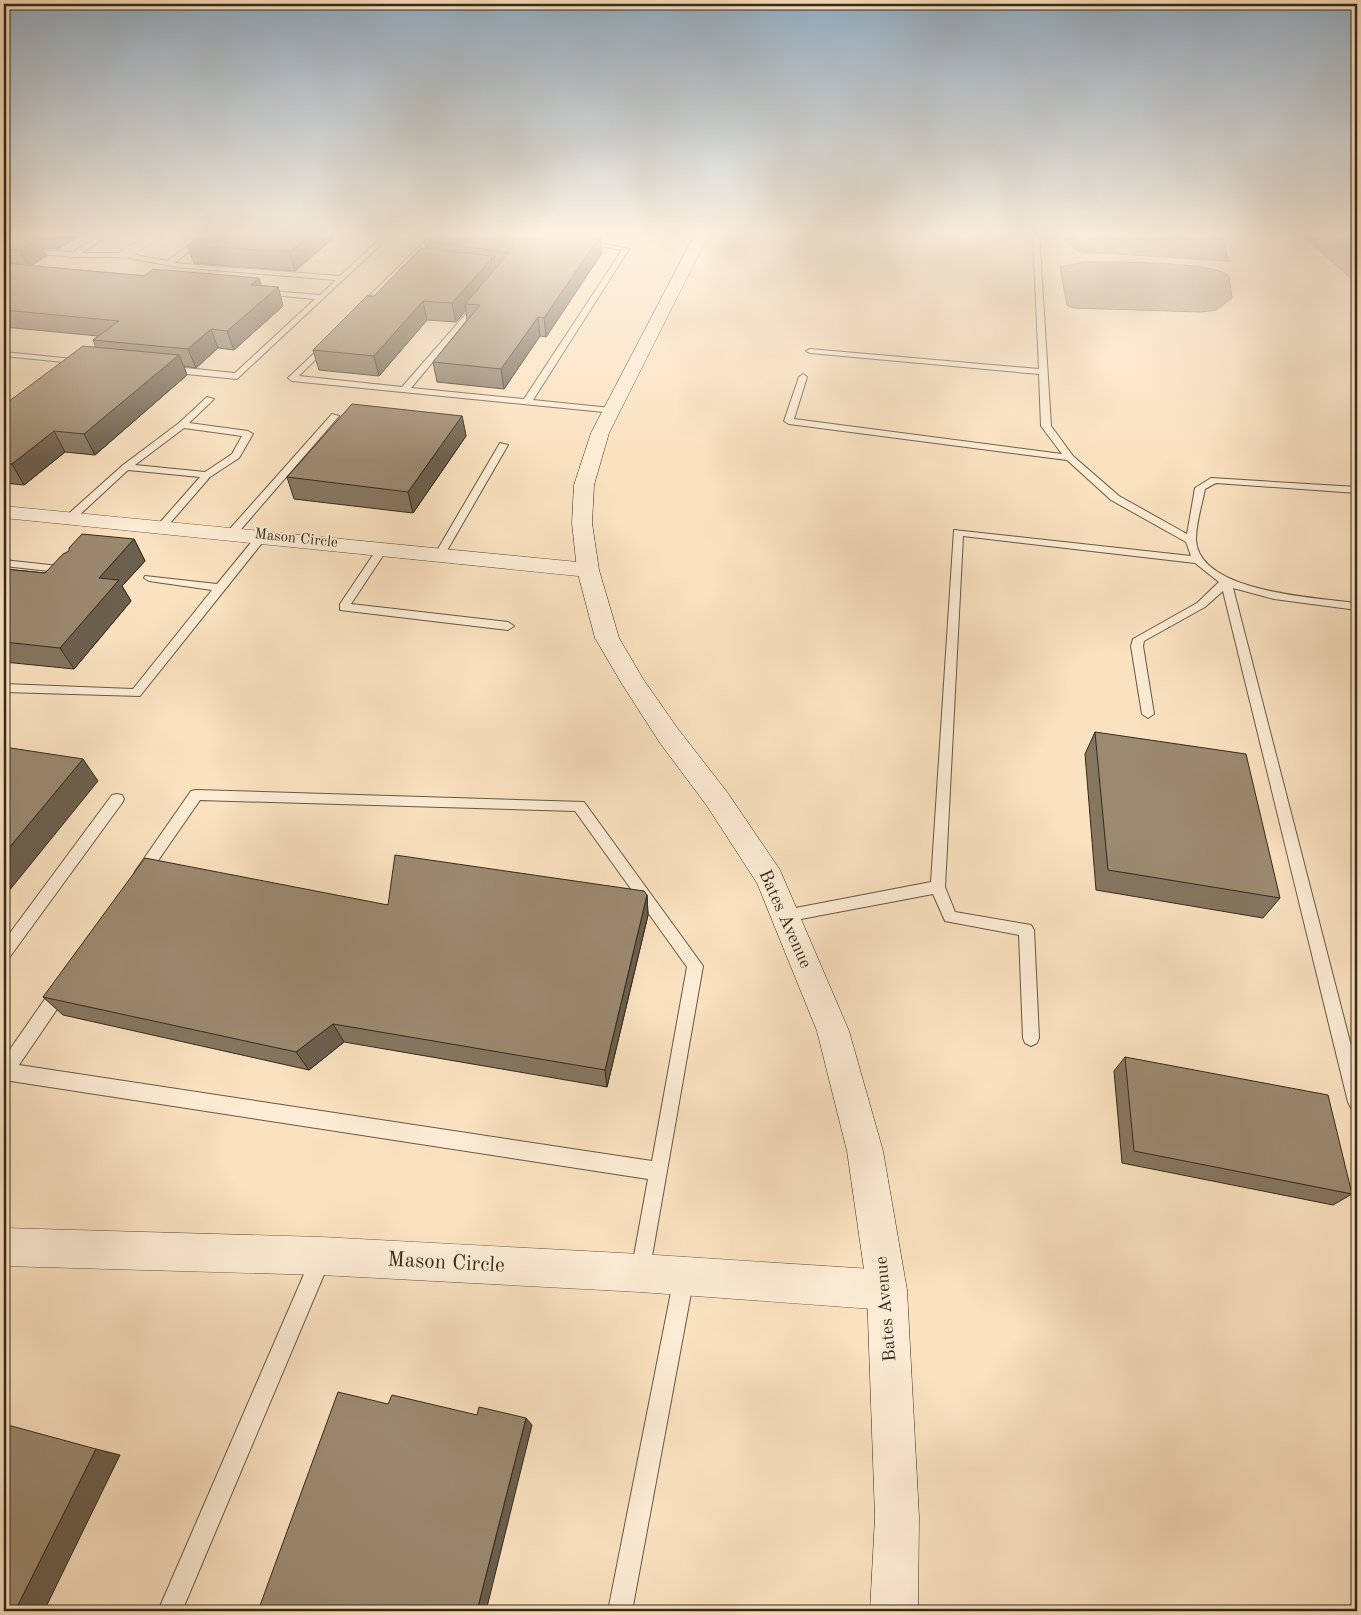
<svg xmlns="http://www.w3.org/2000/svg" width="1361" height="1615" viewBox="0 0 1361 1615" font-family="'Old Standard TT',serif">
  <rect width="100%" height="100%" fill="#fae1bf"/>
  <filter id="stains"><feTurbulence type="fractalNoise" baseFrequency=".004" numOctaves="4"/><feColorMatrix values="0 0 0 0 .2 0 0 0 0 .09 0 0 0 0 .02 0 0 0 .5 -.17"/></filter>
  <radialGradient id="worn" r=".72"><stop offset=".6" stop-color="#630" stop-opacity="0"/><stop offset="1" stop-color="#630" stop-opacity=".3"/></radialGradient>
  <!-- water -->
  <g fill="#b7a387" stroke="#83735c">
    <path d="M 1068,234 L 1221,234 L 1229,261 L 1083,252 L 1070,246 L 1065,239 Z"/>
    <path d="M 1300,234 L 1357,234 L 1357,283 Z"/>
    <path d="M 1084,262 C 1109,262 1214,261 1229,276 L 1232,298 L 1216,310 L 1201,312 L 1073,308 L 1067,305 L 1060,267 Z"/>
  </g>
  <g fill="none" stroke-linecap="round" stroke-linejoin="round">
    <defs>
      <g id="lane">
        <path d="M 102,234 L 110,234 L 82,253 L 125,253 L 167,261 L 205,234 L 213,234 L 174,263 L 340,276 L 385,234 L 392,234 L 237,379 L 166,372 L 162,369 L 166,366 L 235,373 L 315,299 L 262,294 L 259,294 L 259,290 L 320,295 L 336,280 L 176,267 L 125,257 L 74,257 L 4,251 L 4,247 L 73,252 Z"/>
        <path d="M 432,234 L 439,234 L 364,311 L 358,311 L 358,307 Z"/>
        <path d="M 1033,234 L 1039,234 L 1051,426 L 1073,456 L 1119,496 L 1187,534 L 1195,488 L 1211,478 L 1357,487 L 1357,493 L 1216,483 L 1205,489 C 1202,505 1196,523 1196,539 C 1197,593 1320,598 1357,603 L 1357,610 L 1274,599 L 1233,588 L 1357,1069 L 1357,1110 L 1351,1108 L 1348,1102 L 1223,591 L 1205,607 L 1144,641 L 1143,646 L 1154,714 L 1148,718 L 1142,714 L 1131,646 L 1133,639 L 1197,603 L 1219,582 L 1195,563 L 963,536 L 945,887 L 955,912 L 1031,925 L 1034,930 L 1039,1038 L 1037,1043 L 1031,1046 L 1025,1043 L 1023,1038 L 1019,935 L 945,921 L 933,894 L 785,922 L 780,920 L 777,916 L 780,912 L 785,910 L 931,882 L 954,530 L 1191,556 L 1186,542 L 1111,500 L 1067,460 L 789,424 L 784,421 L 799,377 L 803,374 L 807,377 L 794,419 L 1062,454 L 1041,426 L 1039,374 L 810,353 L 806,351 L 810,349 L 1039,369 Z"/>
        <path d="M 585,240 L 629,249 L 533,400 L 611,408 L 615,411 L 614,413 L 292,381 L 288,378 L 328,340 L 332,342 L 331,344 L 299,376 L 402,387 L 479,299 L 482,299 L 482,303 L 411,388 L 524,399 L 622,250 L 583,243 Z"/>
        <path d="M 4,352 L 83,360 L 87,362 L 83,364 L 4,356 Z"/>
        <path d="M 207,397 L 214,399 L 189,423 L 248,431 L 253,434 L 239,458 L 210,477 L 165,529 L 161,530 L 156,527 L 200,477 L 128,470 L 74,520 L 66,520 L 66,516 L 123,465 L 179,423 ZM 184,428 L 242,436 L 232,454 L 205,472 L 135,465 Z"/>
        <path d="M 332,414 L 339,416 L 236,535 L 228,535 L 228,531 Z"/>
        <path d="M 500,443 L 508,445 L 445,554 L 444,556 L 436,556 L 435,554 Z"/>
        <path d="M 262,533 L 266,534 L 266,538 L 140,696 L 4,692 L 4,684 L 133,689 L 212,590 L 149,581 L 144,578 L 145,576 L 217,584 L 258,534 Z"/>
        <path d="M 383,545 L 388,548 L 351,604 L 508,622 L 514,626 L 508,630 L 340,610 L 340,604 L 379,546 Z"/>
        <path d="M 4,560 L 68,567 L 73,570 L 68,573 L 4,566 Z"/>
        <path d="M 196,790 L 584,802 L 703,966 L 648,1279 L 641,1282 L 634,1279 L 631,1272 L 648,1179 L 4,1080 L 4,1058 L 56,983 L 62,981 L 68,983 L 70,988 L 68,993 L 19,1065 L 652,1161 L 687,967 L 575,811 L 200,800 L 146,878 L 141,880 L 136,878 L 134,874 L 136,870 L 191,791 Z"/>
        <path d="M 117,794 L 122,795 L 124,799 L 122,803 L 9,958 L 4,960 L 4,941 L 112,795 Z"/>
        <path d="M 321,1248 L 328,1251 L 331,1258 L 182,1611 L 158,1611 L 314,1251 Z"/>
        <path d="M 684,1267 L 691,1270 L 694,1277 L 632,1611 L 608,1611 L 674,1277 L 677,1270 Z"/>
      </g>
      <g id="street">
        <path d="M 147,234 L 163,234 L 130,258 L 120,258 L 118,255 L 120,252 Z"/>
        <path d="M 4,506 L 588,563 L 596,565 L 599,570 L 596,575 L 588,577 L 4,518 Z"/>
        <path d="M 4,1228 L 321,1237 L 640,1254 L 887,1270 L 901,1276 L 907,1290 L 901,1304 L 887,1310 L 640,1292 L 321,1275 L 4,1266 Z"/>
      </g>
      <path id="secondary" d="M 695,234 L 709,234 L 609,433 L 594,485 L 592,523 L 599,570 L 619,638 L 643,679 L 678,729 L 727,792 L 780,870 L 849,1031 L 883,1151 L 907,1290 L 919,1517 L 918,1611 L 870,1611 L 875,1517 L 867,1290 L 847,1151 L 817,1031 L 757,883 L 707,806 L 660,743 L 622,684 L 595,638 L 577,570 L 572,523 L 574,485 L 591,433 Z"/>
    </defs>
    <!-- lane casing -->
    <use href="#lane" stroke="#665844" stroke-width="2"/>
    <!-- street casing -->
    <use href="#street" stroke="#665844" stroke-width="1"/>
    <!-- secondary casing -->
    <use href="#secondary" stroke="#342a1b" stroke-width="1"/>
    <!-- lane -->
    <use href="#lane" fill="#fcecd5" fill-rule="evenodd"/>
    <!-- street -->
    <use href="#street" fill="#fcecd5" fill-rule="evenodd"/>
    <!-- secondary -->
    <use href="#secondary" fill="#fcecd5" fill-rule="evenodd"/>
  </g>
  <!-- wall -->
  <g fill="#857660" stroke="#342a1b">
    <path d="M 4,234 L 82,234 L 58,249 L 42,248 L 46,256 L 31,266 L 278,287 L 283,306 L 234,350 L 218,348 L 196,368 L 184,366 L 187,375 L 95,455 L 65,452 L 24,485 L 4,483 L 4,405 L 96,348 L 93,340 L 98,336 L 4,327 Z"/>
    <path d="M 338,234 L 295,271 L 194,263 L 187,245 Z"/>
    <path d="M 423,234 L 602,253 L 546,337 L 540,336 L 504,389 L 437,382 L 433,362 L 467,320 L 466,310 L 456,322 L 427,320 L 379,376 L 319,370 L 313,350 L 374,296 L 426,249 Z"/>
    <path d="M 462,416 L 466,436 L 413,513 L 294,499 L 287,477 Z"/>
    <path d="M 134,539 L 145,561 L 122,586 L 131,601 L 74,669 L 4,662 L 4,569 L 45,573 Z"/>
    <path d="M 1095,732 L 1280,898 L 1263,918 L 1096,890 L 1085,754 Z"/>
    <path d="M 647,895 L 648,915 L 607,1087 L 344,1042 L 309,1070 L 63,1015 L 43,997 L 388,905 Z"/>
    <path d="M 1125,1057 L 1352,1194 L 1333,1205 L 1122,1163 L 1114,1071 Z"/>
  </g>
  <!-- shaded-wall -->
  <g fill="#6c604e" stroke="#342a1b">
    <path d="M 51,234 L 82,234 L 58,249 Z"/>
    <path d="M 312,234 L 338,234 L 295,271 L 290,252 Z"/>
    <path d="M 601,235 L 602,253 L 546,337 L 544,318 Z"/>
    <path d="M 37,239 L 46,256 L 28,267 L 20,250 Z"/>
    <path d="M 8,256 L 17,274 L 4,275 L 4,259 Z"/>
    <path d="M 494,256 L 496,274 L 465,304 L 466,310 L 456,322 L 452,303 Z"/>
    <path d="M 259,278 L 265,296 L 251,285 Z"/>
    <path d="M 278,287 L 283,306 L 234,350 L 227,331 Z"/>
    <path d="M 423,301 L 427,320 L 379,376 L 374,356 Z"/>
    <path d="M 538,317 L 540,336 L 504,389 L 501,369 Z"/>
    <path d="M 211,329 L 218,348 L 196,368 L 188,349 Z"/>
    <path d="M 179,355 L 187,375 L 95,455 L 84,434 Z"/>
    <path d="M 462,416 L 466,436 L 413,513 L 408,492 Z"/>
    <path d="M 54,431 L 65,452 L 24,485 L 12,464 Z"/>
    <path d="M 134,539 L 145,561 L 122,586 L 131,601 L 74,669 L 60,648 L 99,578 Z"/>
    <path d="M 83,759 L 98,781 L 4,897 L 4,854 Z"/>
    <path d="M 647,895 L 648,915 L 607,1087 L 605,1070 Z"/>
    <path d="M 333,1024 L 344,1042 L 309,1070 L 296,1052 Z"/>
    <path d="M 526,1418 L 532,1425 L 486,1611 L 477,1611 Z"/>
    <path d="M 96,1449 L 120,1455 L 44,1611 L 15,1611 Z"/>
  </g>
  <!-- building -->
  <g fill="#9b8970" stroke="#342a1b">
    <path d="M 202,234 L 312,234 L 290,252 L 187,245 Z"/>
    <path d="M 423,234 L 596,234 L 601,235 L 544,318 L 538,317 L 501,369 L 433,362 L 480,305 L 465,304 L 509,253 L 428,241 L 434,235 Z"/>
    <path d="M 4,236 L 37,239 L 20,250 L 4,249 Z"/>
    <path d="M 421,248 L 494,256 L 452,303 L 423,301 L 374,356 L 313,350 L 367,296 L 374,296 Z"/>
    <path d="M 4,263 L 144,276 L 153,269 L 259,278 L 251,285 L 278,287 L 227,331 L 211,329 L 188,349 L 93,340 L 119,321 L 4,310 Z"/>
    <path d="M 83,346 L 179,355 L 84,434 L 54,431 L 12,464 L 4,463 L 4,405 Z"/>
    <path d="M 352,404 L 462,416 L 408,492 L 287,477 Z"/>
    <path d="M 82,534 L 134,539 L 99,578 L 119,580 L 60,648 L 4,642 L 4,569 L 45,573 L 63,554 L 69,551 L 69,548 Z"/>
    <path d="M 1095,732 L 1246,754 L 1280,898 L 1108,870 Z"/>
    <path d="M 4,747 L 83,759 L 4,854 Z"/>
    <path d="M 395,855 L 644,891 L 647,895 L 605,1070 L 333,1024 L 296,1052 L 43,997 L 145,858 L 388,905 Z"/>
    <path d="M 1125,1057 L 1328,1095 L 1352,1194 L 1134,1151 Z"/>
    <path d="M 338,1392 L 388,1404 L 392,1395 L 477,1415 L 479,1407 L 526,1418 L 477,1611 L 258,1611 Z"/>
    <path d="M 4,1424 L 96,1449 L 15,1611 L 4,1611 Z"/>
  </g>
  <!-- sky -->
  <linearGradient id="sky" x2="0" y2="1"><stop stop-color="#94adc1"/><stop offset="0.51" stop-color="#fdf2e2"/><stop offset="1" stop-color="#fdf2e2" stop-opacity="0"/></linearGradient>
  <rect width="1361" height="460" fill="url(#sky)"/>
  <g text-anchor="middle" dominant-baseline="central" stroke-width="4" stroke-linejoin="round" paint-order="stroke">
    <!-- far-street labels -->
    <g font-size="15" fill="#342a1b" stroke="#fcecd5">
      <text transform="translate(296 539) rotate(6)">Mason Circle</text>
    </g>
    <!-- street labels -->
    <g font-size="18" fill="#342a1b" stroke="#fcecd5">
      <text transform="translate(785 919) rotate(66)">Bates Avenue</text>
      <text transform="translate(886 1309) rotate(-95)">Bates Avenue</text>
    </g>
    <!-- near-street labels -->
    <g font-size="21" fill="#342a1b" stroke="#fcecd5">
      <text transform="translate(446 1263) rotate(3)">Mason Circle</text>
    </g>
  </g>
  <!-- margin -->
  <rect width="1361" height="1615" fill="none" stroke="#fae1bf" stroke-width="20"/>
  <rect x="5" y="5" width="1351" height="1605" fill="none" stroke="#342a1b" stroke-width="2.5"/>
  <rect x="10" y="10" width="1341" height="1595" fill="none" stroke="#342a1b"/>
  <rect width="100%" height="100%" filter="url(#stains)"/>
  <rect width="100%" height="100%" fill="url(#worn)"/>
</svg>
